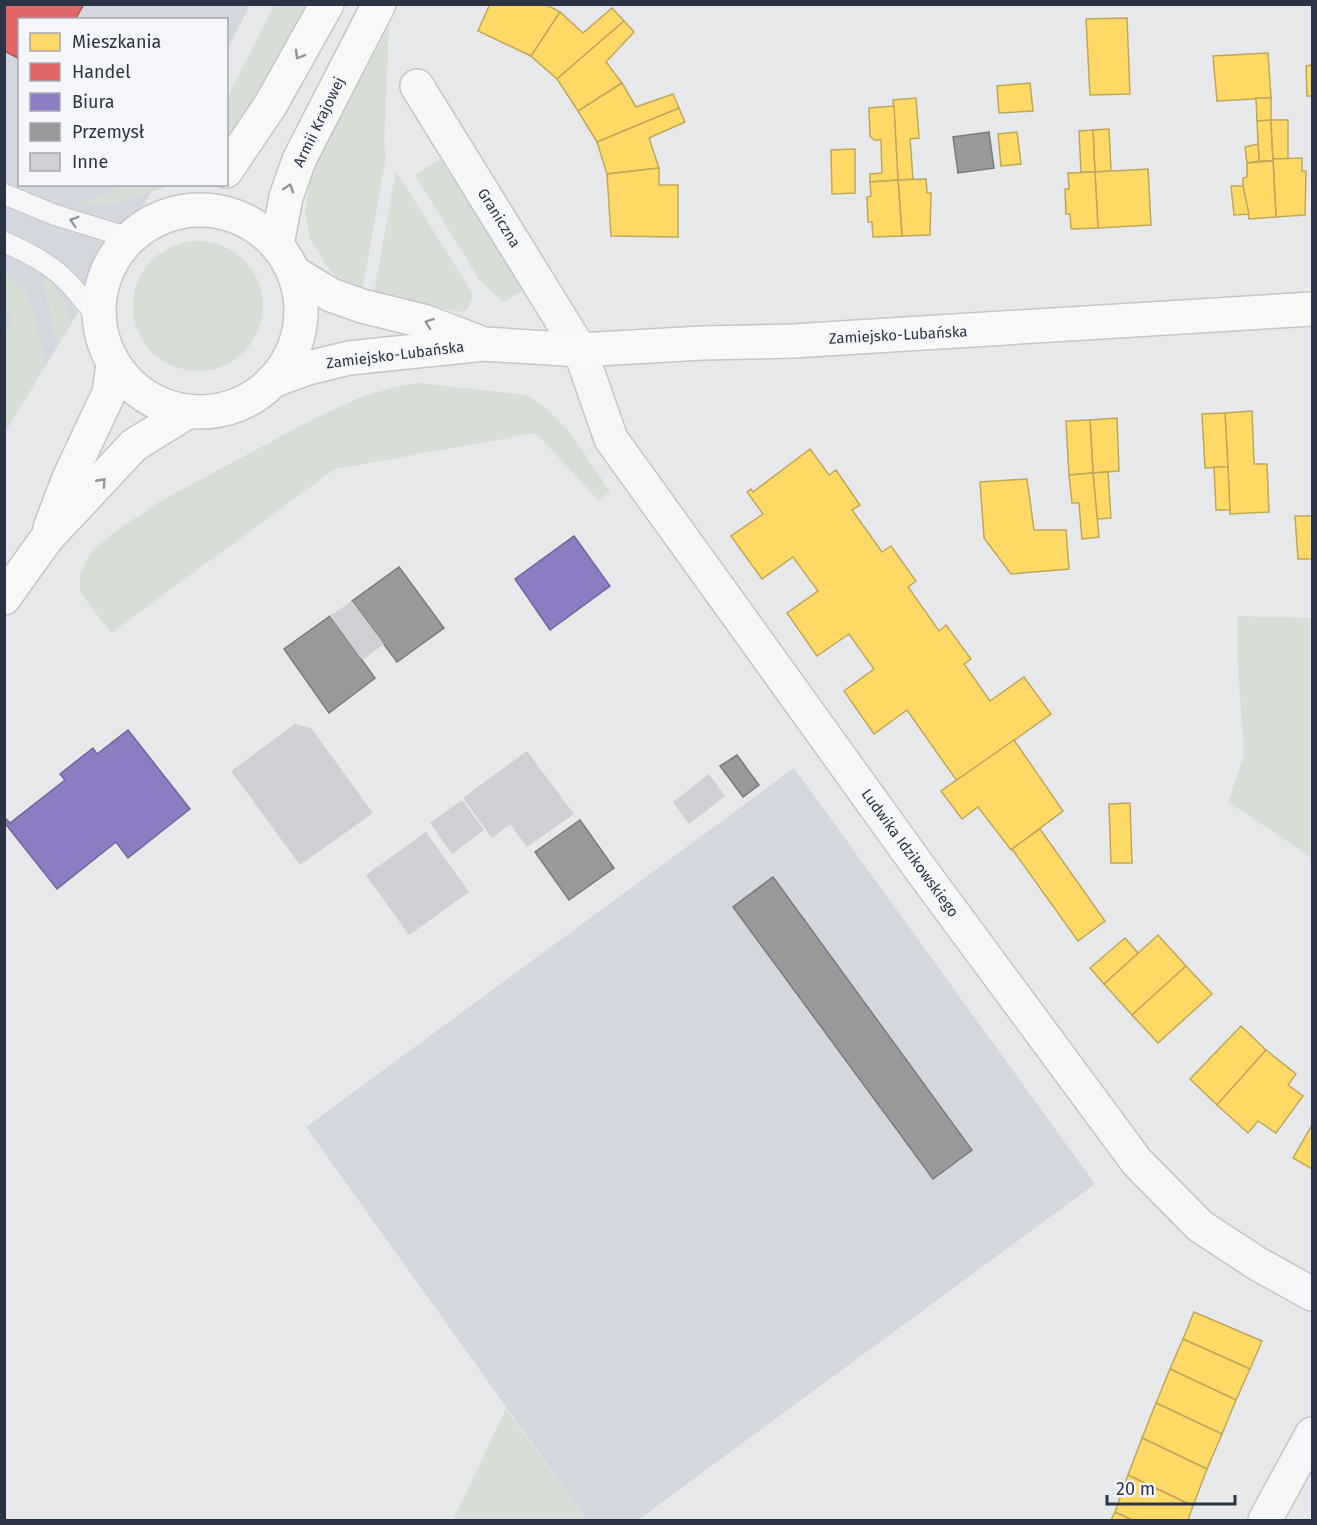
<svg xmlns="http://www.w3.org/2000/svg" width="1317" height="1525" viewBox="0 0 1317 1525" font-family="'Fira Sans',sans-serif">
  <rect width="100%" height="100%" fill="#e6e8ea"/>
  <!-- built -->
  <g fill="#d4d7dd">
    <path d="M 5,5 L 250,5 L 227,50 L 226,20 L 20,20 L 20,184 L 156,185 L 5,432 Z"/>
    <path d="M 794,768 L 1095,1184 L 638,1520 L 587,1520 L 306,1127 Z"/>
  </g>
  <!-- green -->
  <g fill="#d6ded6">
    <path d="M 274,5 L 317,5 L 227,155 L 226,100 Z"/>
    <path d="M 389,26 L 384,143 L 386,157 L 362,292 L 340,282 L 323,261 L 310,238 L 305,214 L 309,183 L 321,154 Z"/>
    <path d="M 440,159 L 524,290 L 503,302 L 480,281 L 415,175 Z"/>
    <path d="M 396,171 L 473,294 L 468,309 L 462,312 L 379,298 L 374,293 Z"/>
    <path d="M 127,185 L 171,185 L 117,204 L 78,205 Z"/>
    <circle cx="198" cy="306" r="65"/>
    <path d="M 5,275 L 28,292 L 46,365 L 5,432 L 5,335 L 14,321 L 5,310 Z"/>
    <path d="M 45,275 L 64,300 L 71,324 L 57,347 L 44,285 Z"/>
    <path d="M 419,383 L 527,395 C 564,416 586,457 610,491 L 599,501 L 536,433 L 335,469 L 111,633 L 80,592 L 80,575 L 91,552 L 114,532 L 161,501 L 302,425 L 356,399 L 395,387 Z"/>
    <path d="M 1238,616 L 1312,618 L 1312,858 L 1228,802 L 1244,755 L 1238,664 Z"/>
    <path d="M 506,1409 L 587,1520 L 453,1520 Z"/>
  </g>
  <!-- homes -->
  <g fill="#ffd966" stroke="#bfa85c" stroke-width="1.5">
    <path d="M 490,4 L 545,4 L 560,12 L 531,56 L 478,31 Z"/>
    <path d="M 612,8 L 624,21 L 557,79 L 531,56 L 560,12 L 583,33 Z"/>
    <path d="M 1127,18 L 1130,94 L 1090,95 L 1086,19 Z"/>
    <path d="M 624,21 L 634,32 L 606,62 L 622,83 L 578,111 L 557,79 Z"/>
    <path d="M 1268,53 L 1271,98 L 1217,101 L 1213,56 Z"/>
    <path d="M 1312,65 L 1312,96 L 1307,96 L 1306,66 Z"/>
    <path d="M 622,83 L 636,107 L 673,94 L 679,108 L 597,142 L 578,111 Z"/>
    <path d="M 1030,83 L 1033,111 L 999,113 L 997,86 Z"/>
    <path d="M 916,98 L 919,138 L 910,139 L 913,179 L 898,180 L 893,100 Z"/>
    <path d="M 1256,98 L 1271,98 L 1271,120 L 1257,121 Z"/>
    <path d="M 894,106 L 898,180 L 870,182 L 870,174 L 882,173 L 881,140 L 874,140 L 870,136 L 869,108 Z"/>
    <path d="M 679,108 L 685,122 L 649,138 L 659,168 L 607,174 L 597,142 Z"/>
    <path d="M 1271,120 L 1273,161 L 1259,161 L 1257,121 Z"/>
    <path d="M 1271,120 L 1288,120 L 1288,159 L 1273,159 Z"/>
    <path d="M 1109,129 L 1111,171 L 1095,172 L 1093,130 Z"/>
    <path d="M 1093,130 L 1095,172 L 1081,172 L 1079,131 Z"/>
    <path d="M 1017,132 L 1021,164 L 1001,166 L 998,134 Z"/>
    <path d="M 1258,144 L 1259,161 L 1247,163 L 1245,147 Z"/>
    <path d="M 855,149 L 855,193 L 832,194 L 831,150 Z"/>
    <path d="M 1302,158 L 1302,171 L 1306,171 L 1305,215 L 1276,217 L 1273,159 Z"/>
    <path d="M 1273,161 L 1276,217 L 1249,219 L 1243,186 L 1243,178 L 1247,177 L 1247,163 Z"/>
    <path d="M 659,168 L 659,185 L 678,185 L 678,237 L 611,236 L 607,174 Z"/>
    <path d="M 1148,169 L 1151,225 L 1098,228 L 1095,172 Z"/>
    <path d="M 1095,172 L 1098,228 L 1071,229 L 1070,214 L 1066,214 L 1065,189 L 1069,189 L 1068,173 Z"/>
    <path d="M 926,179 L 927,193 L 931,193 L 930,235 L 902,236 L 898,180 Z"/>
    <path d="M 898,180 L 902,236 L 873,237 L 872,222 L 868,222 L 867,197 L 871,196 L 870,182 Z"/>
    <path d="M 1231,186 L 1243,186 L 1249,214 L 1234,215 Z"/>
    <path d="M 1252,411 L 1254,464 L 1267,464 L 1269,512 L 1230,514 L 1225,413 Z"/>
    <path d="M 1225,413 L 1228,467 L 1205,468 L 1202,414 Z"/>
    <path d="M 1117,418 L 1119,471 L 1093,473 L 1090,420 Z"/>
    <path d="M 1090,420 L 1093,473 L 1069,475 L 1066,421 Z"/>
    <path d="M 810,449 L 829,475 L 836,470 L 860,505 L 852,510 L 882,552 L 891,546 L 916,581 L 908,587 L 939,631 L 946,625 L 971,659 L 964,664 L 990,701 L 1024,677 L 1051,714 L 957,781 L 907,710 L 874,734 L 844,691 L 874,669 L 849,634 L 817,656 L 787,613 L 818,591 L 793,557 L 762,579 L 731,536 L 763,514 L 747,492 L 751,489 L 753,492 Z"/>
    <path d="M 1214,467 L 1228,467 L 1230,510 L 1216,510 Z"/>
    <path d="M 1108,472 L 1111,518 L 1097,519 L 1093,473 Z"/>
    <path d="M 1093,473 L 1099,537 L 1082,539 L 1079,503 L 1072,503 L 1069,475 Z"/>
    <path d="M 1027,479 L 1034,530 L 1066,530 L 1069,569 L 1011,574 L 984,538 L 980,482 Z"/>
    <path d="M 1295,516 L 1312,516 L 1312,559 L 1298,559 Z"/>
    <path d="M 1014,740 L 1063,811 L 1011,850 L 978,807 L 962,819 L 941,791 Z"/>
    <path d="M 1130,803 L 1132,863 L 1111,863 L 1109,804 Z"/>
    <path d="M 1040,829 L 1105,921 L 1078,941 L 1012,849 Z"/>
    <path d="M 1158,935 L 1186,966 L 1132,1015 L 1104,984 Z"/>
    <path d="M 1125,938 L 1138,953 L 1104,984 L 1090,968 Z"/>
    <path d="M 1186,966 L 1212,994 L 1158,1043 L 1132,1015 Z"/>
    <path d="M 1241,1026 L 1266,1050 L 1217,1105 L 1190,1079 Z"/>
    <path d="M 1266,1050 L 1296,1074 L 1288,1085 L 1303,1096 L 1276,1133 L 1258,1121 L 1248,1133 L 1217,1105 Z"/>
    <path d="M 1312,1125 L 1312,1169 L 1293,1158 Z"/>
    <path d="M 1194,1312 L 1262,1341 L 1250,1369 L 1183,1339 Z"/>
    <path d="M 1183,1339 L 1250,1369 L 1236,1400 L 1170,1369 Z"/>
    <path d="M 1170,1369 L 1236,1400 L 1222,1434 L 1156,1403 Z"/>
    <path d="M 1156,1403 L 1222,1434 L 1207,1469 L 1142,1438 Z"/>
    <path d="M 1142,1438 L 1207,1469 L 1193,1506 L 1128,1475 Z"/>
    <path d="M 1128,1475 L 1193,1506 L 1188,1520 L 1132,1520 L 1115,1512 Z"/>
    <path d="M 1115,1512 L 1132,1520 L 1111,1520 Z"/>
  </g>
  <!-- shops -->
  <path fill="#e06666" stroke="#aa575c" stroke-width="1.5" d="M 4,4 L 84,4 L 75,20 L 20,20 L 20,59 L 4,51 Z"/>
  <!-- offices -->
  <g fill="#8e7cc3" stroke="#70669d" stroke-width="1.5">
    <path d="M 574,536 L 610,586 L 550,630 L 515,579 Z"/>
    <path d="M 128,730 L 190,809 L 128,858 L 116,842 L 57,889 L 4,822 L 4,817 L 10,823 L 65,780 L 60,774 L 93,748 L 97,754 Z"/>
  </g>
  <!-- industry -->
  <g fill="#999" stroke="#787b80" stroke-width="1.5">
    <path d="M 989,132 L 994,168 L 958,173 L 953,137 Z"/>
    <path d="M 399,567 L 444,628 L 397,662 L 352,601 Z"/>
    <path d="M 330,616 L 375,678 L 329,713 L 284,649 Z"/>
    <path d="M 737,755 L 759,785 L 743,797 L 720,766 Z"/>
    <path d="M 580,820 L 614,868 L 569,900 L 535,852 Z"/>
    <path d="M 773,877 L 972,1150 L 933,1179 L 733,907 Z"/>
  </g>
  <!-- building -->
  <g fill="#ced0d3">
    <path d="M 352,601 L 384,644 L 362,660 L 330,616 Z"/>
    <path d="M 295,724 L 311,728 L 373,813 L 300,865 L 231,771 Z"/>
    <path d="M 527,751 L 574,814 L 527,847 L 510,824 L 492,838 L 463,798 Z"/>
    <path d="M 709,774 L 725,796 L 689,824 L 673,802 Z"/>
    <path d="M 462,800 L 484,830 L 452,854 L 430,823 Z"/>
    <path d="M 426,832 L 469,892 L 409,935 L 366,875 Z"/>
  </g>
  <g fill="none" stroke-linecap="round" stroke-linejoin="round">
    <defs>
      <g id="lane">
        <path d="M 4,194 L 55,215 L 130,238"/>
        <path d="M 4,242 C 54,264 67,277 99,320"/>
      </g>
      <g id="street">
        <path d="M 417,86 L 580,350 L 611,439 L 919,867 L 1137,1162 L 1200,1226 L 1258,1264 L 1312,1294"/>
        <path d="M 1265,1520 L 1312,1434"/>
      </g>
      <g id="secondary">
        <path d="M 226,171 L 271,104 L 327,4"/>
        <circle cx="200" cy="311" r="101"/>
        <path d="M 277,245 L 286,197 L 299,160 L 379,4"/>
        <path d="M 293,272 L 331,295 L 362,306 L 423,321 L 476,341"/>
        <path d="M 272,381 L 308,368 L 349,358 L 484,344 L 580,350 L 702,343 L 793,341 L 1312,309"/>
        <path d="M 50,528 L 69,478 L 109,393 L 113,364"/>
        <path d="M 4,598 L 47,538 L 134,445 L 189,411"/>
      </g>
    </defs>
    <!-- lane casing -->
    <use href="#lane" stroke="#c4c6c8" stroke-width="22"/>
    <!-- street casing -->
    <use href="#street" stroke="#c4c6c8" stroke-width="36"/>
    <!-- secondary casing -->
    <use href="#secondary" stroke="#c4c6c8" stroke-width="36"/>
    <!-- lane -->
    <use href="#lane" stroke="#f5f6f7" stroke-width="20"/>
    <!-- street -->
    <use href="#street" stroke="#f5f6f7" stroke-width="33"/>
    <!-- secondary -->
    <use href="#secondary" stroke="#f8f8f8" stroke-width="33"/>
  </g>
  <!-- one-way arrows -->
  <defs><path id="oneway-chevron" d="M-2-3.5L2.5 0L-2 3.5" fill="none" stroke-width="1.6" stroke-linecap="round" stroke-linejoin="round" transform="scale(1.5)"/></defs>
  <g stroke="#92969e">
    <use href="#oneway-chevron" transform="translate(299 55) rotate(120)"/>
    <use href="#oneway-chevron" transform="translate(289 188) rotate(-72)"/>
    <use href="#oneway-chevron" transform="translate(429 323) rotate(-160)"/>
    <use href="#oneway-chevron" transform="translate(102 482) rotate(-48)"/>
  </g>
  <use stroke="#90959e" href="#oneway-chevron" transform="translate(74 221) rotate(-163)"/>
  <g text-anchor="middle" dominant-baseline="central" stroke-width="6" stroke-linejoin="round" paint-order="stroke">
    <!-- street labels -->
    <g font-size="15" fill="#2b3445" stroke="#f4f6f9">
      <text transform="translate(319 122) rotate(-64)">Armii Krajowej</text>
      <text transform="translate(499 218) rotate(58)">Graniczna</text>
      <text transform="translate(898 335) rotate(-3)">Zamiejsko-Lubańska</text>
      <text transform="translate(395 355) rotate(-7)">Zamiejsko-Lubańska</text>
      <text transform="translate(910 853) rotate(54)">Ludwika Idzikowskiego</text>
    </g>
  </g>
  <!-- border -->
  <rect width="1317" height="1525" fill="none" stroke="#2b3445" stroke-width="12"/>
  <!-- legend -->
  <rect x="18" y="18" width="210" height="168" fill="#f4f6f9" stroke="#a4a8b1" stroke-width="1.5"/>
  <rect x="30" y="33" width="30" height="18" fill="#ffd966" stroke="#a4a8b1" stroke-width="1.5"/>
  <text x="72" y="48" font-size="18" fill="#2b3445">Mieszkania</text>
  <rect x="30" y="63" width="30" height="18" fill="#e06666" stroke="#a4a8b1" stroke-width="1.5"/>
  <text x="72" y="78" font-size="18" fill="#2b3445">Handel</text>
  <rect x="30" y="93" width="30" height="18" fill="#8e7cc3" stroke="#a4a8b1" stroke-width="1.5"/>
  <text x="72" y="108" font-size="18" fill="#2b3445">Biura</text>
  <rect x="30" y="123" width="30" height="18" fill="#999999" stroke="#a4a8b1" stroke-width="1.5"/>
  <text x="72" y="138" font-size="18" fill="#2b3445">Przemysł</text>
  <rect x="30" y="153" width="30" height="18" fill="#ced0d3" stroke="#a4a8b1" stroke-width="1.5"/>
  <text x="72" y="168" font-size="18" fill="#2b3445">Inne</text>
  <!-- scale -->
  <path d="M1107 1495v9h128v-9" fill="none" stroke="#2b3445" stroke-width="3"/>
  <text x="1116" y="1495" font-size="18" fill="#2b3445" stroke="#f4f6f9" stroke-width="4.5" paint-order="stroke">20 m</text>
</svg>
